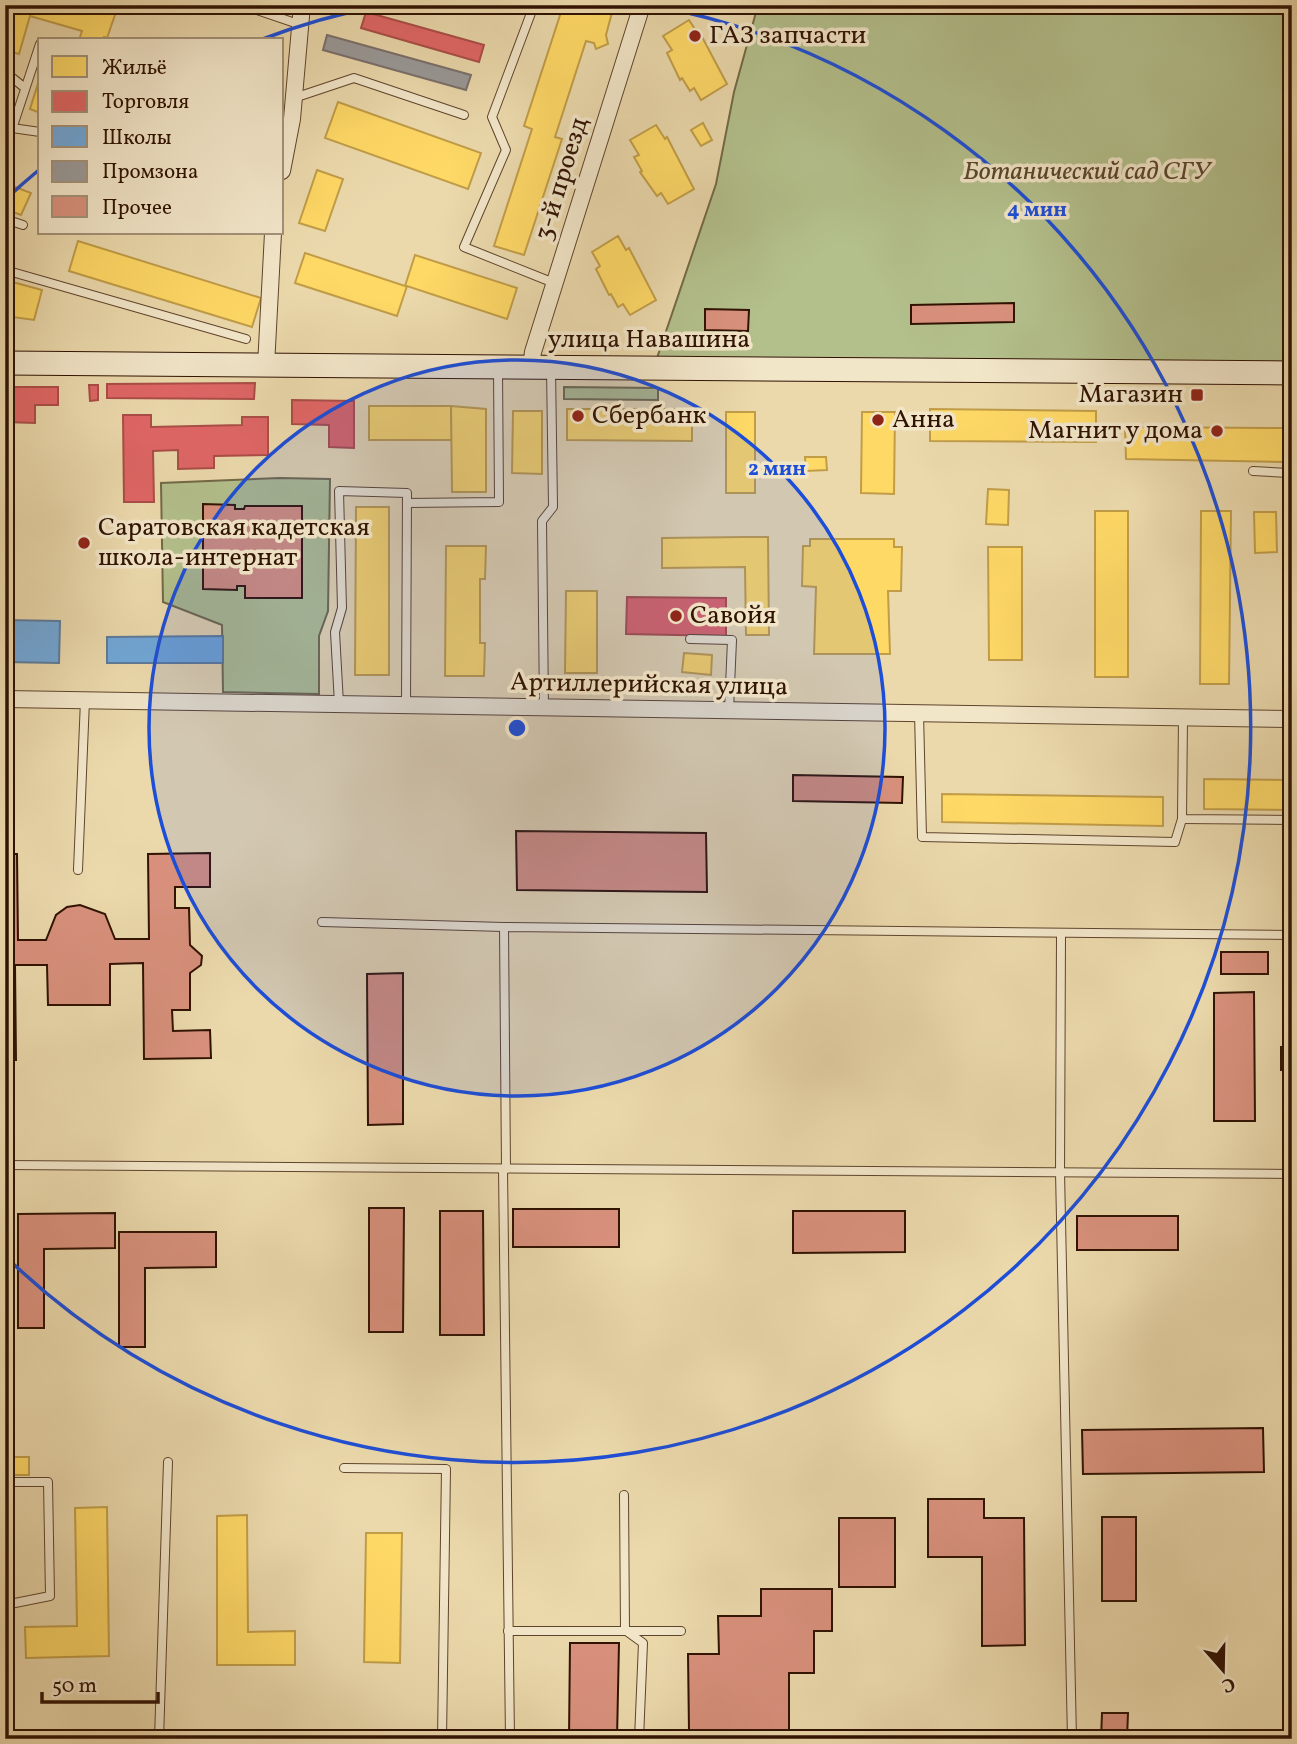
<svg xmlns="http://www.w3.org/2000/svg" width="1297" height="1744" viewBox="0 0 1297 1744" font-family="Vollkorn,serif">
  <rect width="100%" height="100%" fill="#ebd9ac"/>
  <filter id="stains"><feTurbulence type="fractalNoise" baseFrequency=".00286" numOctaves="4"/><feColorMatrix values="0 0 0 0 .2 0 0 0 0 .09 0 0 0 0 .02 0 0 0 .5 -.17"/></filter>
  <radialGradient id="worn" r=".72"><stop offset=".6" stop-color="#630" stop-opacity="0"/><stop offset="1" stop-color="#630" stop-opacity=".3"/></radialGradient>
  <!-- green -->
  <g fill="#b3c08c" stroke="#726947" stroke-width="2">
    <path d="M 758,5 L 1292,5 L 1292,363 L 657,358 L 716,184 L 734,92 Z"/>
    <path d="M 564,387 L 658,388 L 658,400 L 564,399 Z"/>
    <path d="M 280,478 L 330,479 L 328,611 L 319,636 L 319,694 L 223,692 L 222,625 L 163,602 L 161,483 Z"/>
  </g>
  <!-- homes -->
  <g fill="#ffd966" stroke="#c19d48" stroke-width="2">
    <path d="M 5,5 L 105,5 L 116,12 L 107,38 L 104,37 L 102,40 L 79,40 L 82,31 L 30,16 L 19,54 L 5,50 Z"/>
    <path d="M 614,5 L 606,35 L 608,44 L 596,49 L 594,43 L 586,41 L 555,137 L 562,139 L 524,255 L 494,246 L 532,129 L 524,126 L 562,9 L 553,5 Z"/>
    <path d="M 689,20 L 698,34 L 700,33 L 727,84 L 701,100 L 694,88 L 690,91 L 682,78 L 680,80 L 667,53 L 672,50 L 663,36 Z"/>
    <path d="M 40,77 L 40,113 L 30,109 Z"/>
    <path d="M 338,102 L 481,153 L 468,189 L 325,138 Z"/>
    <path d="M 703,123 L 712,140 L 701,146 L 691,130 Z"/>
    <path d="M 656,125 L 665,139 L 667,137 L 694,189 L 668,204 L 661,193 L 657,196 L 640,172 L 642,171 L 634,157 L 639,155 L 630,140 Z"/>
    <path d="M 317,170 L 343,179 L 325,231 L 299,223 Z"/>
    <path d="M 5,183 L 31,193 L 21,215 L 5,209 Z"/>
    <path d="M 618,236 L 626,250 L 629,248 L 656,300 L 630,315 L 623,304 L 618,307 L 611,294 L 609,295 L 596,269 L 600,266 L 592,252 Z"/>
    <path d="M 78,241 L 261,298 L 252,327 L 69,271 Z"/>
    <path d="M 305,253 L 405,286 L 415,255 L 517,288 L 507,319 L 407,286 L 397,316 L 295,283 Z"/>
    <path d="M 5,280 L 42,290 L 34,320 L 5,316 Z"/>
    <path d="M 369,406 L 451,406 L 452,440 L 369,440 Z"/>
    <path d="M 451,406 L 486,409 L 486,492 L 452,492 Z"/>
    <path d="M 567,409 L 692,409 L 692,441 L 567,440 Z"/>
    <path d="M 930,409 L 1096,411 L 1096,442 L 930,441 Z"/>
    <path d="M 513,411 L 542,411 L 542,474 L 512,473 Z"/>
    <rect x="726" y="412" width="29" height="81"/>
    <path d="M 862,412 L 895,412 L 894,494 L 861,493 Z"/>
    <path d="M 1125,427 L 1288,428 L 1286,462 L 1126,459 Z"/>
    <path d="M 805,457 L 826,457 L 827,470 L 806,471 Z"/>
    <path d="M 988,489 L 1009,490 L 1008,525 L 986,524 Z"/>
    <path d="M 356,507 L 389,507 L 389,675 L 355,675 Z"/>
    <rect x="1095" y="511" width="33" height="166"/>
    <path d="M 1201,511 L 1231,511 L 1229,684 L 1200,684 Z"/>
    <path d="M 1254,512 L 1276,512 L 1277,552 L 1255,553 Z"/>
    <path d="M 744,537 L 768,537 L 769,635 L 746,635 L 745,567 L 662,568 L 662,538 Z"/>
    <path d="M 810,539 L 894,539 L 894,547 L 902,547 L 901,591 L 888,591 L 890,654 L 814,654 L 816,587 L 802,586 L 803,546 L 810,546 Z"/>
    <path d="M 446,546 L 486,546 L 485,579 L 480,579 L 480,643 L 485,643 L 484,676 L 445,676 Z"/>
    <path d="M 988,547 L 1022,547 L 1022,660 L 989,660 Z"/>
    <path d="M 566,591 L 597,591 L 597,673 L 565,673 Z"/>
    <path d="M 684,653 L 712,655 L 711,675 L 682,672 Z"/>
    <path d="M 1204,779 L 1292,780 L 1292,810 L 1204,809 Z"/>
    <path d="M 942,794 L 1163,797 L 1163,826 L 942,822 Z"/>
    <rect x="5" y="1457" width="24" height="18"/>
    <path d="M 107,1507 L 109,1656 L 26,1658 L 25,1627 L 77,1626 L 75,1508 Z"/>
    <path d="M 247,1515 L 248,1632 L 295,1631 L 295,1665 L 217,1665 L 217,1516 Z"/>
    <path d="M 366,1533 L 402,1533 L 400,1663 L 364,1662 Z"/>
  </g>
  <!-- shops -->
  <g fill="#e06666" stroke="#ab4d48" stroke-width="2">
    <path d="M 366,12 L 484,45 L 479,62 L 361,28 Z"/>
    <path d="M 255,383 L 254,399 L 107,398 L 107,384 Z"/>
    <path d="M 89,385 L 98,385 L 98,400 L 90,401 Z"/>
    <path d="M 5,387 L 58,387 L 58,405 L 35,405 L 35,423 L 5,422 Z"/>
    <path d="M 292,400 L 354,401 L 354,448 L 329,447 L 329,425 L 292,424 Z"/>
    <path d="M 123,415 L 151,415 L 151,427 L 242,425 L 242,417 L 268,417 L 268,455 L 214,456 L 214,468 L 178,469 L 178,450 L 153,451 L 154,502 L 124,502 Z"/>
    <path d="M 627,597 L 726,598 L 726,636 L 626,634 Z"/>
  </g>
  <!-- schools -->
  <g fill="#6fa8dc" stroke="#5c7b9b" stroke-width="2">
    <path d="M 5,620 L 60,621 L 59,663 L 5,662 Z"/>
    <path d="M 223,636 L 223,663 L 107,663 L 107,637 Z"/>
  </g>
  <!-- industry -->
  <path fill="#999" stroke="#7a706c" stroke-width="2" d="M 327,35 L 471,75 L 466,90 L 323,50 Z"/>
  <!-- building -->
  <g fill="#d9917d" stroke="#301202" stroke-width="2">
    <path d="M 1014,303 L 1014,322 L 911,324 L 911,305 Z"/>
    <path d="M 705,309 L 749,310 L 748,331 L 705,330 Z"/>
    <path d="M 203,504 L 235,505 L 235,509 L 244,509 L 245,506 L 302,506 L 302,598 L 245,598 L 245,586 L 237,586 L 237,590 L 203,589 Z"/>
    <path d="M 793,775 L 903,777 L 902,803 L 793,801 Z"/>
    <path d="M 516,831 L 706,833 L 707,892 L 517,890 Z"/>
    <path d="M 210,853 L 210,887 L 175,887 L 175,908 L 189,908 L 190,945 L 202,956 L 201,965 L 190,973 L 190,1010 L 172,1010 L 173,1031 L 210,1030 L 211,1058 L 144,1059 L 143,963 L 110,964 L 110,1005 L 48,1005 L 47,965 L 15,965 L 16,1060 L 5,1060 L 5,854 L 17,854 L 18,940 L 46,940 L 56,915 L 67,907 L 80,905 L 105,914 L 115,939 L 149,939 L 148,854 Z"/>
    <rect x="1221" y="952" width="47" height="22"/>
    <path d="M 403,973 L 403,1124 L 368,1125 L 367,974 Z"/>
    <path d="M 1254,992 L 1255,1121 L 1214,1121 L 1214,993 Z"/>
    <rect x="1281" y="1047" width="11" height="23"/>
    <path d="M 369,1208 L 404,1208 L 403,1332 L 369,1332 Z"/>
    <rect x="513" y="1209" width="106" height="38"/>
    <path d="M 440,1211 L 483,1211 L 484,1335 L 440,1335 Z"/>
    <path d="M 793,1211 L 905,1211 L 905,1252 L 793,1253 Z"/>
    <path d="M 115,1213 L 115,1248 L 44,1249 L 44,1328 L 18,1328 L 18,1214 Z"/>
    <rect x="1077" y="1216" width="101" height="34"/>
    <path d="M 119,1232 L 216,1232 L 216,1267 L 145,1268 L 145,1347 L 119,1347 Z"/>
    <path d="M 1263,1428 L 1264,1472 L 1083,1474 L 1082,1430 Z"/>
    <path d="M 928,1499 L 984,1499 L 984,1518 L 1024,1518 L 1025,1645 L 982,1646 L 982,1557 L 928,1557 Z"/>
    <rect x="1102" y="1517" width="34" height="84"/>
    <rect x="839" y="1518" width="56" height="69"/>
    <path d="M 761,1589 L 832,1589 L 832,1631 L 814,1631 L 814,1673 L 789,1673 L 789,1730 L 689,1730 L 688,1654 L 719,1654 L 718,1616 L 761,1616 Z"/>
    <path d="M 570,1643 L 619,1643 L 617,1739 L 569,1739 Z"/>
    <path d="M 1102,1713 L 1128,1713 L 1127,1739 L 1101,1739 Z"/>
  </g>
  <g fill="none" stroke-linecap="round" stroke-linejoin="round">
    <defs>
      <g id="lane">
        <path d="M 242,5 L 301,25"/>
        <path d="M 534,5 L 492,117 L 506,150 L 464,247 L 554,283"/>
        <path d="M 5,72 L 25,88"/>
        <path d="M 294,98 L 354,78 L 464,115"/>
        <path d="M 13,126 L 40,44"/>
        <path d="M 5,127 L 40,132"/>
        <path d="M 5,219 L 23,225"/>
        <path d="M 5,270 L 246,339"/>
        <path d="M 1253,471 L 1288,473 L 1292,379"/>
        <path d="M 407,503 L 499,502 L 498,369"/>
        <path d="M 690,639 L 732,640 L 729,710"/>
        <path d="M 339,704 L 335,632 L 342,608 L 339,491 L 407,493 L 406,705"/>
        <path d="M 544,708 L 542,521 L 553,507 L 551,368"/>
        <path d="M 919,713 L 922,837 L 1175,842 L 1182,819"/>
        <path d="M 1183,717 L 1182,819 L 1292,820"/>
        <path d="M 78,870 L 85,700"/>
        <path d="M 322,922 L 504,927"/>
        <path d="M 1061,935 L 1060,1172 L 1072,1739"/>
        <path d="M 5,1165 L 1292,1174"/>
        <path d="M 503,1169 L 510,1739"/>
        <path d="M 506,1169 L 504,927 L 1292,935"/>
        <path d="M 344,1468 L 446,1469 L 442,1739"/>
        <path d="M 5,1482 L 48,1482 L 50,1596 L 5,1605"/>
        <path d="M 624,1495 L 625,1630 L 643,1643 L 639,1739"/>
        <path d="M 508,1631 L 681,1631"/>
        <path d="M 5,1734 L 144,1739"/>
        <path d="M 159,1739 L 168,1462"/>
      </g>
      <g id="street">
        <path d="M 282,171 L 292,119 L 302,5"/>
        <path d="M 266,366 L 273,233"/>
        <path d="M 531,367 L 533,352 L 642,5"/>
        <path d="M 5,699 L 1292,719"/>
      </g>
      <path id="secondary" d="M 5,363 L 1292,373"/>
    </defs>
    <!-- lane casing -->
    <use href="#lane" stroke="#5f442c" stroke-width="10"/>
    <!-- street casing -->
    <use href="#street" stroke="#5f442c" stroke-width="18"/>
    <!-- secondary casing -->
    <use href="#secondary" stroke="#301202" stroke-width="25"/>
    <!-- lane -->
    <use href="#lane" stroke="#f2e6c9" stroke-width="8"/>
    <!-- street -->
    <use href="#street" stroke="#f2e6c9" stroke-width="16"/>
    <!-- secondary -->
    <use href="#secondary" stroke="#f2e6c9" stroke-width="23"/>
  </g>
  <!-- distance rings -->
  <circle cx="517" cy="728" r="368" fill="#1d4ed8" fill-opacity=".12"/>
  <g fill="none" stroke="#1d4ed8" stroke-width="3.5">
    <circle cx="517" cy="728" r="368"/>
    <path d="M6 199A735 735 0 0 1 40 169M260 40A735 735 0 0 1 383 5M651 5A735 735 0 1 1 6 1257"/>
  </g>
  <!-- markers -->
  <g fill="#8f2418" stroke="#f2e6c9" stroke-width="2.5">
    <circle cx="695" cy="36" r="7"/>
    <rect x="1190" y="388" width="14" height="14" rx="3.5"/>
    <circle cx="578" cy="416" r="7"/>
    <circle cx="878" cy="420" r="7"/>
    <circle cx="1217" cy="431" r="7"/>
    <circle cx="84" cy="543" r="7"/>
    <circle cx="676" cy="616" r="7"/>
  </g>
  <g text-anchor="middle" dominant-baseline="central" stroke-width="7" stroke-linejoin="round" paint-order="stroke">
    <!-- poi labels -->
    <g font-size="26" fill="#301202" stroke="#f2e6c9" text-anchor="start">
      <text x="709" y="36">ГАЗ запчасти</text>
      <text x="1183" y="395" text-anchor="end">Магазин</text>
      <text x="592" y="416">Сбербанк</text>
      <text x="892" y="420">Анна</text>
      <text x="1203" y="431" text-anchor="end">Магнит у дома</text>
      <text x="98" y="528">Саратовская кадетская<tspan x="98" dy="30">школа-интернат</tspan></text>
      <text x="690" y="616">Савойя</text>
    </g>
    <!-- park labels -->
    <g font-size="26" font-style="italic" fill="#57462b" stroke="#f2e6c9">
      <text x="1087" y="172">Ботанический сад СГУ</text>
    </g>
    <!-- street labels -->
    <g font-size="26" fill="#301202" stroke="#f2e6c9">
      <text transform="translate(562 179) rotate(-73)">3-й проезд</text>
      <text x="649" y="340">улица Навашина</text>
      <text transform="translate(649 685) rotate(1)">Артиллерийская улица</text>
    </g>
  </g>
  <circle cx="517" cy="728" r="10" fill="#1d4ed8" stroke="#f2e6c9" stroke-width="3.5"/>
  <g font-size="21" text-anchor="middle" font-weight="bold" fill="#1d4ed8" stroke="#f2e6c9" stroke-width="7" stroke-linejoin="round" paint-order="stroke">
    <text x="1037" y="216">4 мин</text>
    <text x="777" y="475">2 мин</text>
  </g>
  <!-- margin -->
  <rect width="1297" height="1744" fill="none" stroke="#ebd9ac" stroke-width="28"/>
  <rect x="7" y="7" width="1283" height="1730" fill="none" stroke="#301202" stroke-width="3.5"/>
  <rect x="14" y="14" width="1269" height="1716" fill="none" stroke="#301202" stroke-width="2"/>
  <!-- legend -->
  <rect x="38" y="38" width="245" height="196" fill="#f2e6c9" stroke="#a49179" stroke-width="2"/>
  <rect x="52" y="56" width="35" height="21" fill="#ffd966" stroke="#a49179" stroke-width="2"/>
  <text x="102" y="74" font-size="21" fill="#301202">Жильё</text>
  <rect x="52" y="91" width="35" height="21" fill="#e06666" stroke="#a49179" stroke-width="2"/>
  <text x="102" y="108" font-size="21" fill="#301202">Торговля</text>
  <rect x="52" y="126" width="35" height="21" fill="#6fa8dc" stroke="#a49179" stroke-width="2"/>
  <text x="102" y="144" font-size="21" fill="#301202">Школы</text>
  <rect x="52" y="161" width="35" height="21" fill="#999999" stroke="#a49179" stroke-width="2"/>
  <text x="102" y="178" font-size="21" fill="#301202">Промзона</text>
  <rect x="52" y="196" width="35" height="21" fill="#d9917d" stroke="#a49179" stroke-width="2"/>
  <text x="102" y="214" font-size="21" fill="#301202">Прочее</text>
  <!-- north arrow -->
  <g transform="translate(1223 1670) rotate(160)" stroke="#f2e6c9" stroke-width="5" paint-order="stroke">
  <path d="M0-5L12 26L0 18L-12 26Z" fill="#301202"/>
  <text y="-10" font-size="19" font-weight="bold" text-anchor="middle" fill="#301202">С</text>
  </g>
  <!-- scale -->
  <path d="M42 1692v10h116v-10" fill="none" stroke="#301202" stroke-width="3.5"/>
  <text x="52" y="1692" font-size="21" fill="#301202" stroke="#f2e6c9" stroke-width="5" paint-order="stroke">50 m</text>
  <rect width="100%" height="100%" filter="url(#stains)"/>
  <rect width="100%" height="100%" fill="url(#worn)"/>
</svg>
